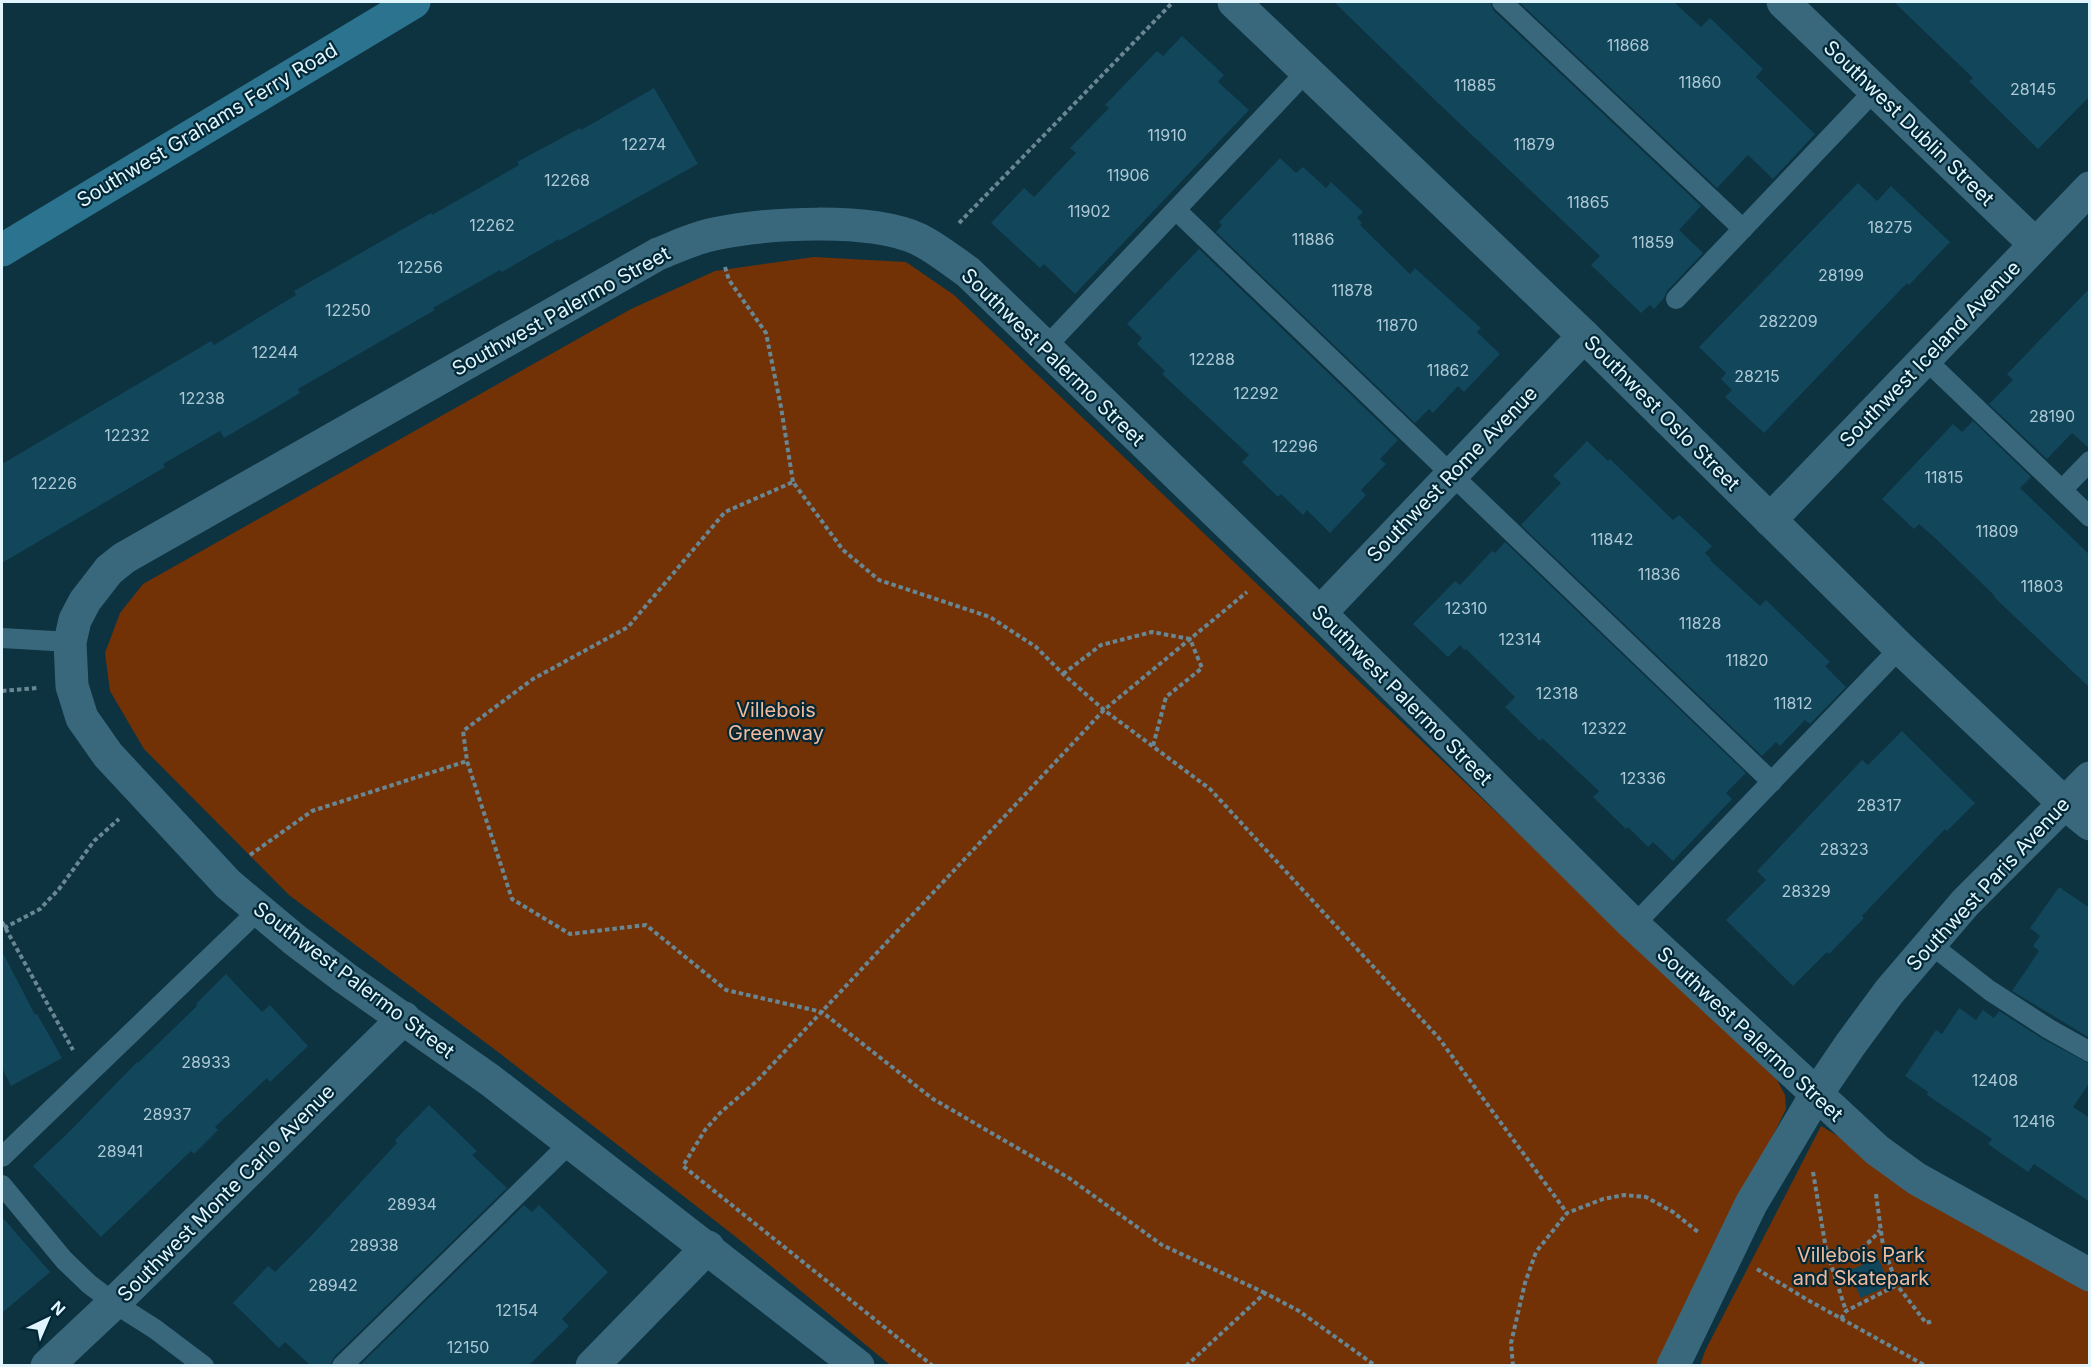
<svg xmlns="http://www.w3.org/2000/svg" width="2091" height="1367" viewBox="0 0 2091 1367" font-family="Inter,sans-serif">
  <rect width="100%" height="100%" fill="#0d3240"/>
  <!-- green -->
  <g fill="#723206">
    <path d="M 814,257 L 906,262 L 954,295 L 1777,1080 L 1785,1095 L 1786,1109 L 1660,1365 L 890,1365 L 736,1237 L 502,1055 L 289,895 L 144,749 L 110,691 L 105,653 L 120,613 L 143,584 L 631,309 L 715,271 Z"/>
    <path d="M 1821,1126 L 2089,1286 L 2089,1365 L 1700,1366 L 1705,1351 Z"/>
  </g>
  <!-- building -->
  <g fill="#12465b">
    <path d="M 1334,2 L 1490,2 L 1494,11 L 1701,206 L 1679,230 L 1703,253 L 1667,291 L 1664,298 L 1654,309 L 1650,305 L 1641,313 L 1591,265 L 1600,256 L 1437,102 Z"/>
    <path d="M 1519,2 L 1674,2 L 1701,27 L 1710,18 L 1763,69 L 1756,77 L 1815,134 L 1773,179 L 1748,155 L 1717,188 Z"/>
    <path d="M 1894,2 L 2090,2 L 2090,96 L 2038,149 L 1969,81 L 1973,78 Z"/>
    <path d="M 1182,36 L 1224,75 L 1218,82 L 1249,110 L 1075,294 L 1044,264 L 1040,268 L 991,223 L 1024,188 L 1034,197 L 1076,153 L 1070,148 L 1109,108 L 1105,105 L 1157,51 L 1163,56 Z"/>
    <path d="M 654,88 L 698,164 L 586,226 L 559,241 L 559,239 L 502,272 L 500,270 L 433,308 L 435,310 L 298,389 L 300,393 L 253,421 L 224,438 L 220,431 L 163,464 L 165,467 L 2,563 L 2,464 L 211,341 L 214,345 L 296,295 L 294,291 L 431,213 L 432,215 L 519,165 L 517,162 L 580,128 L 581,130 Z"/>
    <path d="M 1280,158 L 1296,173 L 1303,167 L 1326,188 L 1331,182 L 1363,212 L 1357,218 L 1362,223 L 1360,225 L 1410,274 L 1415,268 L 1481,328 L 1477,332 L 1500,354 L 1464,392 L 1458,386 L 1433,413 L 1429,409 L 1415,423 L 1216,232 L 1222,225 L 1219,222 Z"/>
    <path d="M 1858,183 L 1877,201 L 1891,186 L 1950,242 L 1909,285 L 1907,283 L 1764,433 L 1725,397 L 1732,390 L 1721,379 L 1726,373 L 1699,347 Z"/>
    <path d="M 1199,249 L 1398,440 L 1380,459 L 1386,464 L 1361,490 L 1366,495 L 1330,533 L 1307,510 L 1303,515 L 1281,494 L 1278,497 L 1242,462 L 1249,455 L 1162,374 L 1165,371 L 1137,344 L 1142,338 L 1127,324 Z"/>
    <path d="M 2090,288 L 2090,449 L 2072,433 L 2047,459 L 1989,404 L 2013,380 L 2007,374 Z"/>
    <path d="M 1973,421 L 2031,477 L 2020,488 L 2090,555 L 2090,688 L 1994,597 L 1995,596 L 1935,538 L 1919,524 L 1914,529 L 1882,499 L 1953,424 L 1962,432 Z"/>
    <path d="M 1587,441 L 1608,461 L 1610,459 L 1673,520 L 1679,515 L 1712,546 L 1705,553 L 1711,559 L 1710,560 L 1760,606 L 1766,600 L 1830,662 L 1825,666 L 1846,687 L 1810,724 L 1805,720 L 1780,746 L 1776,742 L 1762,756 L 1521,525 L 1561,483 L 1553,476 Z"/>
    <path d="M 1505,542 L 1746,773 L 1726,793 L 1732,799 L 1673,861 L 1653,842 L 1648,847 L 1628,827 L 1626,829 L 1593,797 L 1599,791 L 1542,738 L 1540,741 L 1505,707 L 1515,697 L 1466,649 L 1464,650 L 1460,645 L 1448,657 L 1413,624 L 1455,581 L 1460,585 L 1492,551 L 1495,553 Z"/>
    <path d="M 1902,731 L 1975,803 L 1947,831 L 1945,829 L 1900,876 L 1862,916 L 1864,918 L 1829,954 L 1827,952 L 1793,986 L 1726,920 L 1766,880 L 1757,871 L 1862,760 L 1868,765 Z"/>
    <path d="M 2059,887 L 2090,908 L 2090,1038 L 2012,991 L 2039,951 L 2033,946 L 2040,936 L 2030,928 Z"/>
    <path d="M 2,951 L 35,1015 L 37,1014 L 62,1058 L 11,1086 L 2,1068 Z"/>
    <path d="M 226,974 L 262,1012 L 270,1005 L 308,1046 L 270,1082 L 267,1078 L 215,1127 L 218,1130 L 194,1154 L 191,1151 L 101,1237 L 33,1166 L 70,1131 L 137,1062 L 138,1063 L 197,1006 L 196,1004 Z"/>
    <path d="M 1959,1008 L 1976,1020 L 1983,1010 L 1994,1018 L 1999,1011 L 2043,1039 L 2090,1064 L 2090,1082 L 2073,1107 L 2090,1118 L 2090,1202 L 2034,1164 L 2028,1172 L 1988,1144 L 1992,1139 L 1927,1095 L 1928,1092 L 1905,1076 L 1936,1030 L 1942,1034 Z"/>
    <path d="M 429,1105 L 477,1151 L 472,1155 L 507,1188 L 334,1357 L 330,1365 L 310,1365 L 285,1342 L 279,1348 L 233,1303 L 268,1266 L 275,1272 L 312,1235 L 397,1143 L 395,1140 Z"/>
    <path d="M 524,1205 L 532,1212 L 539,1205 L 608,1272 L 562,1319 L 569,1326 L 529,1365 L 360,1365 Z"/>
    <path d="M 2,1217 L 50,1272 L 2,1313 Z"/>
    <path d="M 1878,1258 L 1890,1285 L 1861,1298 L 1848,1271 Z"/>
  </g>
  <g fill="none" stroke-linecap="round" stroke-linejoin="round">
    <!-- path -->
    <g stroke="#698693" stroke-width="4" stroke-dasharray="4.5 3" stroke-linecap="butt">
      <path d="M 959,223 L 1173,2"/>
      <path d="M 725,267 L 729,280 L 766,333 L 781,407 L 793,482"/>
      <path d="M 1063,674 L 1101,645 L 1152,632 L 1190,639 L 1202,668 L 1166,697 L 1153,746"/>
      <path d="M 2,691 L 37,688"/>
      <path d="M 250,855 L 312,811 L 467,761"/>
      <path d="M 2,922 L 73,1050"/>
      <path d="M 4,928 L 40,909 L 59,889 L 94,841 L 119,819"/>
      <path d="M 1813,1172 L 1826,1249 L 1846,1311"/>
      <path d="M 1876,1194 L 1883,1246 L 1897,1285 L 1923,1319 L 1926,1323 L 1933,1321"/>
      <path d="M 1827,1250 C 1847,1265 1867,1246 1880,1230"/>
      <path d="M 1757,1269 L 1806,1299 L 1926,1366"/>
      <path d="M 1265,1293 L 1162,1245 L 1069,1178 L 933,1099 L 822,1012 L 726,990 L 646,925 L 570,934 L 512,899 L 467,761 L 463,731 L 533,679 L 628,627 L 725,512 L 793,482 L 843,550 L 879,580 L 990,617 L 1036,647 L 1063,674 L 1104,710 L 1210,789 L 1438,1037 L 1567,1213"/>
      <path d="M 1841,1319 L 1846,1311 L 1897,1285"/>
      <path d="M 933,1366 L 683,1166 L 705,1130 L 720,1113 L 756,1082 L 1104,710 L 1247,592"/>
      <path d="M 1186,1366 L 1265,1293 L 1299,1311 L 1376,1366"/>
      <path d="M 1513,1366 L 1511,1343 L 1525,1283 L 1536,1252 L 1567,1213 L 1603,1199 L 1624,1195 L 1646,1197 L 1673,1212 L 1698,1232"/>
    </g>
    <!-- service -->
    <g stroke="#39687c" stroke-width="20">
      <path d="M 1502,2 L 1743,229"/>
      <path d="M 1176,210 L 1772,782"/>
      <path d="M 1676,299 L 1875,90"/>
      <path d="M 1045,348 L 1307,71"/>
      <path d="M 1925,359 L 2090,517"/>
      <path d="M 2062,490 L 2090,461"/>
      <path d="M 2,638 L 70,642"/>
      <path d="M 1634,925 L 1900,648"/>
      <path d="M 1929,943 L 1989,990 L 2049,1029 L 2090,1052"/>
      <path d="M 2,1157 L 259,910"/>
      <path d="M 2,1185 L 64,1260 L 89,1284 L 114,1303 L 155,1329 L 204,1366"/>
      <path d="M 342,1366 L 571,1142"/>
    </g>
    <!-- minor -->
    <g stroke="#39687c" stroke-width="33">
      <path d="M 1234,2 L 1584,336 L 1900,648 L 2064,803 L 2090,824"/>
      <path d="M 1783,2 L 2035,244"/>
      <path d="M 1770,520 L 2090,188"/>
      <path d="M 1320,613 L 1584,336"/>
      <path d="M 47,1366 L 114,1303 L 404,1018"/>
      <path d="M 592,1366 L 708,1247"/>
      <path d="M 858,1366 L 490,1080 L 345,978 L 295,940 L 228,884 L 108,755 L 82,718 L 72,686 L 70,642 L 75,620 L 85,601 L 109,570 L 124,558 L 658,254 C 676,247 694,238 714,234 C 766,223 869,217 918,239 C 935,247 952,261 968,272 L 1320,613 L 1634,925 L 1877,1150 L 1917,1179 L 2090,1275"/>
      <path d="M 1673,1366 L 1751,1204 L 1816,1095 L 1850,1045 L 1889,992 L 1965,903 L 2090,778"/>
    </g>
    <!-- secondary -->
    <path stroke="#2b738e" stroke-width="33" d="M 2,250 L 414,2"/>
  </g>
  <g text-anchor="middle" dominant-baseline="central" stroke-width="4.5" stroke-linejoin="round" paint-order="stroke">
    <!-- number labels -->
    <g font-size="16" fill="#adc9d6">
      <text x="1628" y="45">11868</text>
      <text x="1700" y="82">11860</text>
      <text x="1475" y="85">11885</text>
      <text x="2033" y="89">28145</text>
      <text x="1167" y="135">11910</text>
      <text x="644" y="144">12274</text>
      <text x="1534" y="144">11879</text>
      <text x="1128" y="175">11906</text>
      <text x="567" y="180">12268</text>
      <text x="1588" y="202">11865</text>
      <text x="1089" y="211">11902</text>
      <text x="492" y="225">12262</text>
      <text x="1890" y="227">18275</text>
      <text x="1313" y="239">11886</text>
      <text x="1653" y="242">11859</text>
      <text x="420" y="267">12256</text>
      <text x="1841" y="275">28199</text>
      <text x="1352" y="290">11878</text>
      <text x="348" y="310">12250</text>
      <text x="1788" y="321">282209</text>
      <text x="1397" y="325">11870</text>
      <text x="275" y="352">12244</text>
      <text x="1212" y="359">12288</text>
      <text x="1448" y="370">11862</text>
      <text x="1757" y="376">28215</text>
      <text x="1256" y="393">12292</text>
      <text x="202" y="398">12238</text>
      <text x="2052" y="416">28190</text>
      <text x="127" y="435">12232</text>
      <text x="1295" y="446">12296</text>
      <text x="1944" y="477">11815</text>
      <text x="54" y="483">12226</text>
      <text x="1997" y="531">11809</text>
      <text x="1612" y="539">11842</text>
      <text x="1659" y="574">11836</text>
      <text x="2042" y="586">11803</text>
      <text x="1466" y="608">12310</text>
      <text x="1700" y="623">11828</text>
      <text x="1520" y="639">12314</text>
      <text x="1747" y="660">11820</text>
      <text x="1557" y="693">12318</text>
      <text x="1793" y="703">11812</text>
      <text x="1604" y="728">12322</text>
      <text x="1643" y="778">12336</text>
      <text x="1879" y="805">28317</text>
      <text x="1844" y="849">28323</text>
      <text x="1806" y="891">28329</text>
      <text x="206" y="1062">28933</text>
      <text x="1995" y="1080">12408</text>
      <text x="167" y="1114">28937</text>
      <text x="2034" y="1121">12416</text>
      <text x="120" y="1151">28941</text>
      <text x="412" y="1204">28934</text>
      <text x="374" y="1245">28938</text>
      <text x="333" y="1285">28942</text>
      <text x="517" y="1310">12154</text>
      <text x="468" y="1347">12150</text>
    </g>
    <!-- street labels -->
    <g font-size="20" fill="#e1f5ff" stroke="#022836">
      <text transform="translate(1909 123) rotate(44)">Southwest Dublin Street</text>
      <text transform="translate(207 125) rotate(-31)">Southwest Grahams Ferry Road</text>
      <text transform="translate(561 311) rotate(-29)">Southwest Palermo Street</text>
      <text transform="translate(1930 354) rotate(-46)">Southwest Iceland Avenue</text>
      <text transform="translate(1053 357) rotate(44)">Southwest Palermo Street</text>
      <text transform="translate(1662 413) rotate(45)">Southwest Oslo Street</text>
      <text transform="translate(1452 474) rotate(-46)">Southwest Rome Avenue</text>
      <text transform="translate(1402 695) rotate(45)">Southwest Palermo Street</text>
      <text transform="translate(1988 884) rotate(-47)">Southwest Paris Avenue</text>
      <text transform="translate(354 980) rotate(37)">Southwest Palermo Street</text>
      <text transform="translate(1750 1034) rotate(43)">Southwest Palermo Street</text>
      <text transform="translate(226 1193) rotate(-45)">Southwest Monte Carlo Avenue</text>
    </g>
    <!-- park labels -->
    <g font-size="20" fill="#f1ba9d" stroke="#022836">
      <text x="776" y="710">Villebois<tspan x="776" dy="23">Greenway</tspan></text>
      <text x="1861" y="1255">Villebois Park<tspan x="1861" dy="23">and Skatepark</tspan></text>
    </g>
  </g>
  <!-- border -->
  <rect width="2091" height="1367" fill="none" stroke="#e1f5ff" stroke-width="6"/>
  <!-- north arrow -->
  <g transform="translate(48 1319) rotate(44)" stroke="#022836" stroke-width="4.5" paint-order="stroke">
  <path d="M0-4.5L10 22L0 15L-10 22Z" fill="#e1f5ff"/>
  <text y="-9" font-size="16" font-weight="bold" text-anchor="middle" fill="#e1f5ff">N</text>
  </g>
</svg>
